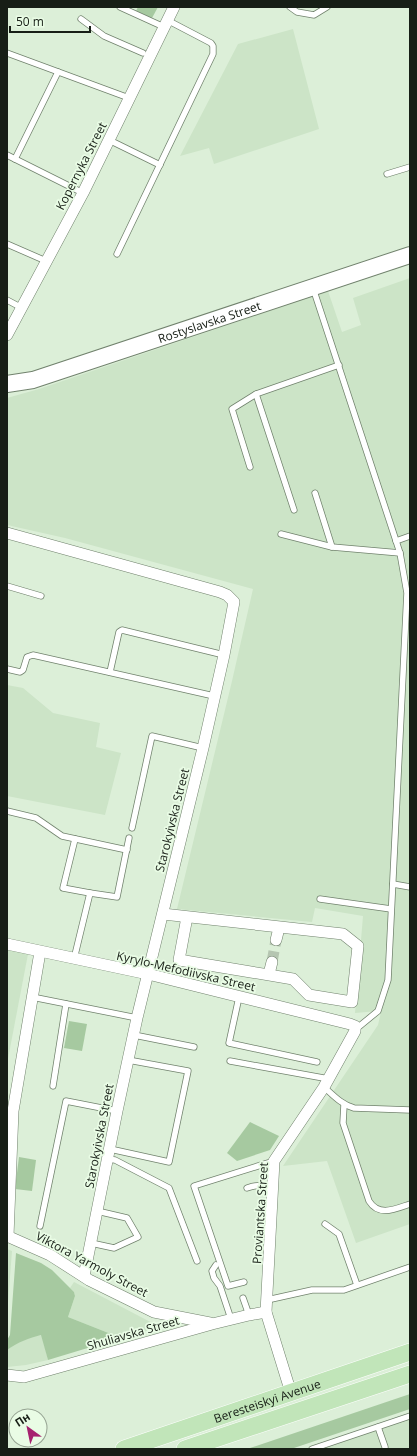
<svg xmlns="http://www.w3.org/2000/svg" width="417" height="1456" viewBox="0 0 417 1456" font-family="'Open Sans',sans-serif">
  <rect width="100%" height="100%" fill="#dcefd8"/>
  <!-- built -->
  <g fill="#cce4c7">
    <path d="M 293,29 L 319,129 L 214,164 L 209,148 L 180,156 L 238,44 Z"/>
    <path d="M 410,278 L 410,1224 L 356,1243 L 327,1161 L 283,1166 L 378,1025 L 381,1012 L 378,1011 L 355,1013 L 363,916 L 315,908 L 312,922 L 177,909 L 232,681 L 253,589 L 65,538 L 7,525 L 7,398 L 39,389 L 328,291 L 342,332 L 361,325 L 353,298 Z"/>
    <path d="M 7,685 L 23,688 L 53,713 L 100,723 L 96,747 L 121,753 L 105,815 L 7,796 Z"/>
    <path d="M 7,949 L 28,954 L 7,1064 Z"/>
    <path d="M 7,1249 L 12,1251 L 7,1316 Z"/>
    <path d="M 74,1282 L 160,1327 L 114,1340 L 111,1334 L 68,1317 L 75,1296 L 74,1292 L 70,1288 Z"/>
    <path d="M 42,1335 L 48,1360 L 26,1365 L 7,1367 L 7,1350 L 15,1344 L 31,1337 Z"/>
    <path d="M 410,1419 L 410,1449 L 321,1449 Z"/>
  </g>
  <!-- green -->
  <g fill="#a6c9a0">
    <path d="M 138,7 L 158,7 L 152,18 L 136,11 Z"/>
    <path d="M 69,1021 L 87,1024 L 82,1051 L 64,1048 Z"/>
    <path d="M 250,1122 L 279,1136 L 270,1150 L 237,1161 L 227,1153 Z"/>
    <path d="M 19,1157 L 36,1160 L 32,1191 L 15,1189 Z"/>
    <path d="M 16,1253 L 41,1263 L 52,1270 L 74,1292 L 75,1296 L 68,1317 L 111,1334 L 114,1340 L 48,1360 L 41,1335 C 29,1338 18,1342 7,1350 L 7,1340 L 10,1335 Z"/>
    <path d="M 410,1394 L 410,1409 L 291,1449 L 247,1449 Z"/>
  </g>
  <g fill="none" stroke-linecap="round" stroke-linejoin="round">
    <!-- street-tunnel -->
    <path stroke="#b5c5b1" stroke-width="11" stroke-dasharray="11 5.5" stroke-linecap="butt" d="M 272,962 L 276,940"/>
    <defs>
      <g id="lane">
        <path d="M 120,7 L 164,27"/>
        <path d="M 290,7 L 297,12 L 314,15 L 327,7"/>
        <path d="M 81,19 L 104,36 L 143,53"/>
        <path d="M 7,53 L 129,98"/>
        <path d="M 109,140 L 160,165"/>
        <path d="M 7,155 L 83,193"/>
        <path d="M 15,159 L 58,72"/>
        <path d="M 387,174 L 410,167"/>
        <path d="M 7,244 L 46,261"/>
        <path d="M 117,254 L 213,54 L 213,46 L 211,43 L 167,20"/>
        <path d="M 313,288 L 400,553 L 407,593 L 388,980 L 378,1011 L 356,1029"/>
        <path d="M 7,300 L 22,308"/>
        <path d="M 256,394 L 294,510"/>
        <path d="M 250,467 L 232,409 L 256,394 L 339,365"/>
        <path d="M 315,493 L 332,547"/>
        <path d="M 281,534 L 332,547 L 400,553"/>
        <path d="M 396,541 L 410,536"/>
        <path d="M 7,586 L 41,596"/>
        <path d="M 7,669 L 20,672 L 23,670 L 27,657 L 33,655 L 214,696"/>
        <path d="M 110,672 L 119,632 L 122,630 L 224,655"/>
        <path d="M 7,811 L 36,818 L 62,836 L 127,850"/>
        <path d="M 132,828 L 152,736 L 203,748"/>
        <path d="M 75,839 L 63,888 L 90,893"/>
        <path d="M 393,884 L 410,887"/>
        <path d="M 320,899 L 391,909"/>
        <path d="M 74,959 L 90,893 L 117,897 L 129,838"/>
        <path d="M 32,997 L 137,1018"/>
        <path d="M 239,997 L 229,1043 L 317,1062"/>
        <path d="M 134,1035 L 194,1047"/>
        <path d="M 230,1061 L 329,1079"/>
        <path d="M 53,1086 L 66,1004"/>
        <path d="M 324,1087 C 333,1095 342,1105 354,1108 L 410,1110"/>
        <path d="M 344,1105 L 343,1123 L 369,1201 C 379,1217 395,1209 410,1204"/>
        <path d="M 110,1149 L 169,1162 L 188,1071 L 128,1060"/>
        <path d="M 108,1159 L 115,1160 L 169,1188 L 197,1261"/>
        <path d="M 247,1188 C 261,1183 263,1186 272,1197"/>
        <path d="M 325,1224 L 339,1234 L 357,1285"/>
        <path d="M 40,1226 L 66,1101 L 117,1111"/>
        <path d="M 91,1243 L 114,1248 L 138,1237 L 127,1218 L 97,1211"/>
        <path d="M 216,1265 L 212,1271 L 214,1278 L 220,1286 L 231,1319"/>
        <path d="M 244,1282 L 228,1286 L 194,1186 L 274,1161"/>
        <path d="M 243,1298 L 249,1315"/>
        <path d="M 267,1300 L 312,1290 L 344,1290 L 410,1267"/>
        <path d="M 378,1427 L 385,1447"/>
        <path d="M 312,1449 L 410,1416"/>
      </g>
      <g id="street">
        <path d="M 7,335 L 83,193 L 174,7"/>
        <path d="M 7,533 L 220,592 L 227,595 L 234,602 L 224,655 L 203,748 L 137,1018 L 117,1111 L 84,1276"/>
        <path d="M 163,914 L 343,934 L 358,946 L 352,1002 L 309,995 L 293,979 L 179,960 L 187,917"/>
        <path d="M 276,940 L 279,928"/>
        <path d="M 7,944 L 148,974 L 350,1024 L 355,1026 L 355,1031 L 324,1087 L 274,1161 L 266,1312 L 291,1393"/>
        <path d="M 269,974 L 272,962"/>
        <path d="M 7,1236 L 50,1255 L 89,1280 L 154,1312 L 210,1323"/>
        <path d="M 8,1236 L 13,1111 L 40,952"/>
        <path d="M 7,1375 L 24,1377 L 212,1324 L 249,1315 L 266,1312"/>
      </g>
      <g id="secondary">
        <path id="s1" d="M 7,384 L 33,380 L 410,255"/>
      </g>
      <g id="primary">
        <path id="s2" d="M 124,1449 L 410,1352"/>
        <path d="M 185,1449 L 410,1374"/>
      </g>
    </defs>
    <!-- lane casing -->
    <use href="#lane" stroke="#71826d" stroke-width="7"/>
    <!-- street casing -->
    <use href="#street" stroke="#71826d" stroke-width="12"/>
    <!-- secondary casing -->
    <use href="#secondary" stroke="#71826d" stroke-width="18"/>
    <!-- primary casing -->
    <use href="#primary" stroke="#fff" stroke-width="18"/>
    <!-- lane -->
    <use href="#lane" stroke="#fff" stroke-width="5.5"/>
    <!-- street -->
    <use href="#street" stroke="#fff" stroke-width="11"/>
    <!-- secondary -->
    <use href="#secondary" stroke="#fff" stroke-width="16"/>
    <!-- primary -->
    <use href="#primary" stroke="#c1e5b9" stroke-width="17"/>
  </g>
  <g text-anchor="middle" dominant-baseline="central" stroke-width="3.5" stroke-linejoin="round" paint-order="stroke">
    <!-- street labels -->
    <g font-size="12" fill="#171e16" stroke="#e9fce5">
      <text transform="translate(81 166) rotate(-63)">Kopernyka Street</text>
      <text stroke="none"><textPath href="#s1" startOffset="212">Rostyslavska Street</textPath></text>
      <text transform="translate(172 820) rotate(-76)">Starokyivska Street</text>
      <text transform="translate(186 971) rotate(13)">Kyrylo-Mefodiivska Street</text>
      <text transform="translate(99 1136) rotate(-79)">Starokyivska Street</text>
      <text transform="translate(260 1213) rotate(-86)">Proviantska Street</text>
      <text transform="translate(92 1264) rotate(28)">Viktora Yarmoly Street</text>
      <text transform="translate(133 1333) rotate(-16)">Shuliavska Street</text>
      <text stroke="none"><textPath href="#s2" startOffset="151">Beresteiskyi Avenue</textPath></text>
    </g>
  </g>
  <!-- border -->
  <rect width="417" height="1456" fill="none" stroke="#171e16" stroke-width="16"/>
  <!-- north arrow -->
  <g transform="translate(28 1428) rotate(327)"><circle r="19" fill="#e9fce5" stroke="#95a392"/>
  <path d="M0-3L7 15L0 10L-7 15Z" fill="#a6226f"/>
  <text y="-6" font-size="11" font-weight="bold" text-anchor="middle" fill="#171e16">Пн</text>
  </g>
  <!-- scale -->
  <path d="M10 26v6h80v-6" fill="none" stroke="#171e16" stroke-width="2"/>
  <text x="16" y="26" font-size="12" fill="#171e16" stroke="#e9fce5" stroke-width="3" paint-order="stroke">50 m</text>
</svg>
